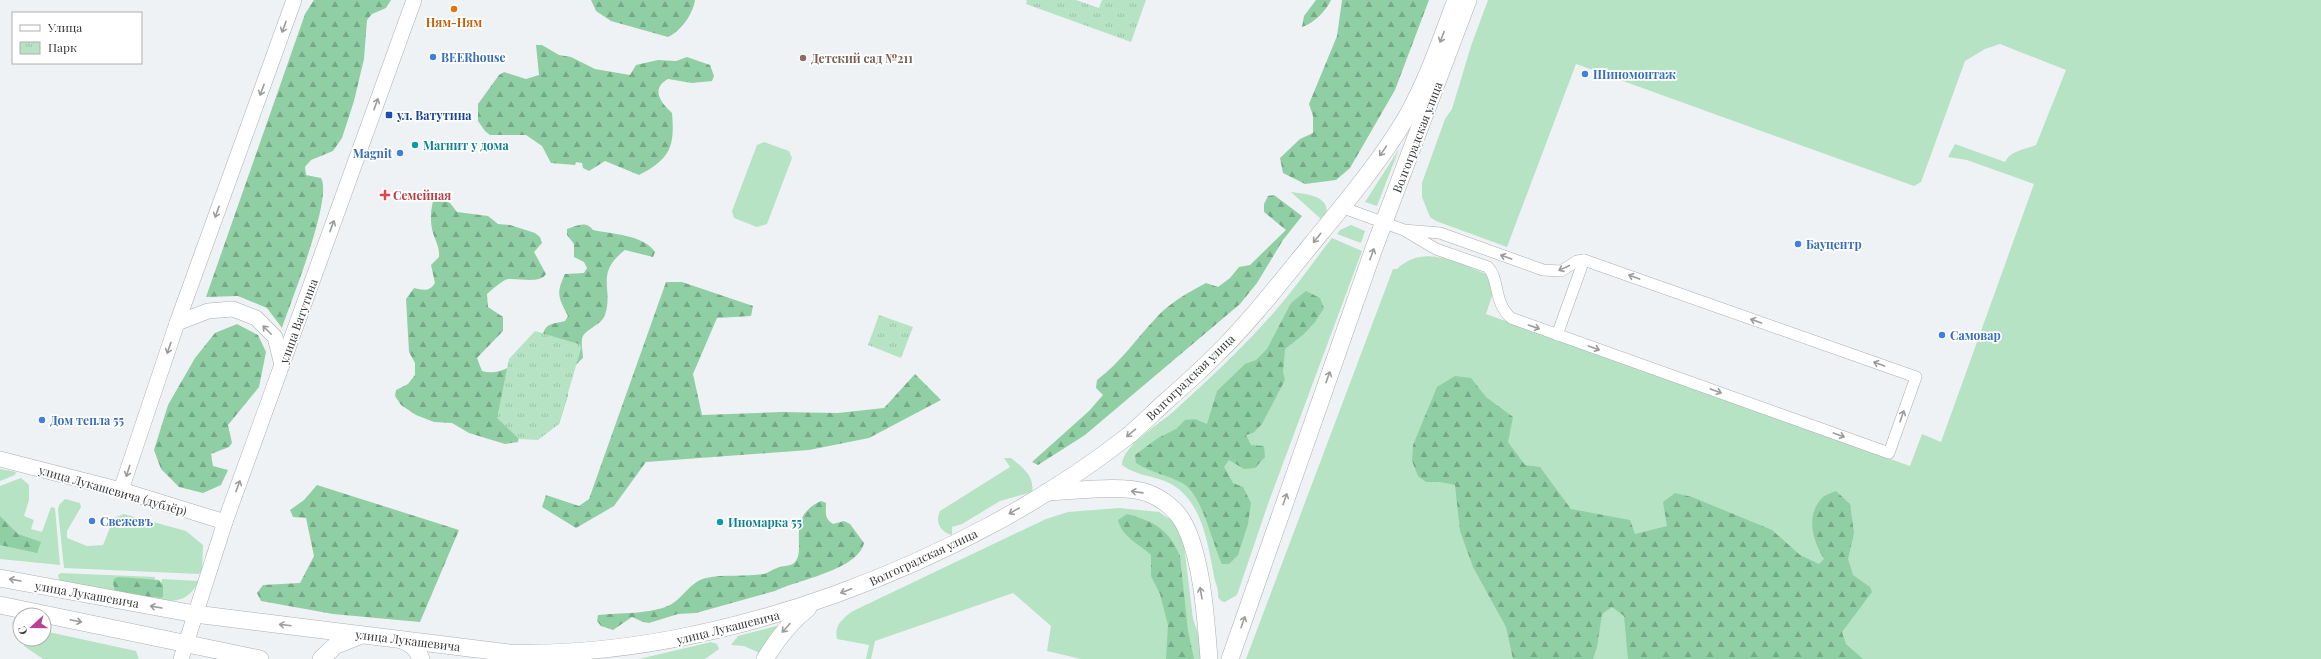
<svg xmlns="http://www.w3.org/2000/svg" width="2321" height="659" viewBox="0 0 2321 659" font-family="'Playfair Display',serif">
  <defs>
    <pattern id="forest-firs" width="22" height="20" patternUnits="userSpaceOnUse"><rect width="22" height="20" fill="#90cfa4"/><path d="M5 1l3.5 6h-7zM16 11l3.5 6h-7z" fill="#76a987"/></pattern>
    <pattern id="park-tufts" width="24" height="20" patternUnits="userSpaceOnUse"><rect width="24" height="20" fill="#b5e3c3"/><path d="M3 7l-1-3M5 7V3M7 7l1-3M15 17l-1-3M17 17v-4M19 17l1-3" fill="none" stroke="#9cc4a8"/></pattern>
  </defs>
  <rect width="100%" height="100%" fill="#eff2f5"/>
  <!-- grass -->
  <g fill="#b5e3c3">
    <path d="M 1488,0 L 2321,0 L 2321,659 L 1246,659 L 1393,269 L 1397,269 C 1424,242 1461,264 1491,276 L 1494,290 L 1486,314 L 1910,466 L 1922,434 L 1941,442 L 2034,184 L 1967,160 L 1948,157 L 1955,144 L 2005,162 C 2011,150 2025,150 2036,145 L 2066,70 L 2000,44 L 1985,49 L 1965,61 L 1921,182 L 1914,186 L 1576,64 L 1507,247 L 1436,221 L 1430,217 L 1422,197 L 1422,183 L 1445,119 L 1452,109 L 1471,46 Z"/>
    <path d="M 764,142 L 789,151 L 792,158 L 767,224 L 757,227 L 734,218 L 732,211 L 757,145 Z"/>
    <path d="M 1399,149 L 1377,206 L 1365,202 Z"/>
    <path d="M 1291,192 C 1303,194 1326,194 1327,211 L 1321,219 Z"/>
    <path d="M 1351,225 L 1365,231 L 1361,243 L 1337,234 L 1340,230 Z"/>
    <path d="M 1332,238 L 1362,251 L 1268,504 L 1237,595 L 1225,602 L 1221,601 L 1218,597 C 1219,589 1215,583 1214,576 C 1208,544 1202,501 1171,484 C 1155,475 1138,477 1122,465 C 1122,446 1159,424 1173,412 C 1207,381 1246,345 1276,310 C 1296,287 1313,262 1332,238 Z"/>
    <path d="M 1004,458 L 1011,458 C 1022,467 1035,476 1032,492 L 1000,501 L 962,524 L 952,527 L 952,535 C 940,532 935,522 940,511 L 1010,467 Z"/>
    <path d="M 0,469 L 16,472 L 15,475 L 0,481 Z"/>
    <path d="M 21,478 L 29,485 L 29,500 L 24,516 L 34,520 L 31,529 L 42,532 L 51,507 L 55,508 L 60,565 L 0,559 L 0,486 Z"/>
    <path d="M 65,499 L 80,503 L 81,507 L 67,531 L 67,538 L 87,546 L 103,545 L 114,518 L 124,514 L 186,531 L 203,545 L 202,570 L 199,574 L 64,568 L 58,510 L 59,505 Z"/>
    <path d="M 1119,508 L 1159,512 L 1173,521 L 1183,537 L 1193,619 L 1201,642 L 1200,659 L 1081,659 L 1047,651 L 1051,626 L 1013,593 L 875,641 L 871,659 L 866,659 L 869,645 L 837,639 C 834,625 842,620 851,612 L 1046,519 L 1068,512 Z"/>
    <path d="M 61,573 L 155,577 L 152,599 L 60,583 L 58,575 Z"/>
    <path d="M 162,579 L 199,581 C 188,601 179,601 158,601 Z"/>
    <path d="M 784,624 L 764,655 L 744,646 L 731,645 L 738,636 Z"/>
    <path d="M 44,631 L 136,651 L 139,659 L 43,659 L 24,646 L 25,639 L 44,639 Z"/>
    <path d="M 711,642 L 717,644 L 719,649 L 705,659 L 639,659 Z"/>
  </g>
  <!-- forest -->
  <g fill="url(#forest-firs)">
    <path d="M 314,0 L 391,0 L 386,8 L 372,14 L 367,20 L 364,59 L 354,101 L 342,138 L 333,151 L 311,160 L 305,167 L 306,175 L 321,178 C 333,198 291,301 282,328 L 267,308 L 238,296 L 206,297 L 305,14 Z"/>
    <path d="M 591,0 L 695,0 C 693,14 681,31 668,37 L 611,21 L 596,11 Z"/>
    <path d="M 1316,0 L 1331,0 C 1326,11 1314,23 1302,27 L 1304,16 Z"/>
    <path d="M 1342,0 L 1429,0 L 1395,90 L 1350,168 L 1336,180 L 1305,184 L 1283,173 L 1280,158 L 1300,139 L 1313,133 L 1313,116 L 1309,104 L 1337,36 Z"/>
    <path d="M 536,45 L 542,45 L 559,55 L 571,57 L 595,69 L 630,75 L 636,65 L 658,60 L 676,61 L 687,57 L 710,65 L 714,76 L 712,81 L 692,83 L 668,79 C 650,89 661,103 672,113 C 675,147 670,159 639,175 L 605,161 L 589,171 L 583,168 L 582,163 L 576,162 L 575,165 L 551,163 L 542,146 L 526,135 L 490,135 L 485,131 L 478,121 L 478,104 L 499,75 L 504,72 L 526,79 L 539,75 Z"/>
    <path d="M 1274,195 L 1302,216 L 1283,240 L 1257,283 L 1240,304 L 1085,435 L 1038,465 L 1032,462 L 1089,411 L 1103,395 L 1096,388 L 1097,380 C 1122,361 1135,340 1156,318 C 1169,303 1189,292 1206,283 L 1218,287 L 1230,278 L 1239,267 L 1250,265 L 1286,230 L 1264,212 L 1264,204 L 1268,196 Z"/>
    <path d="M 438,198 L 450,203 L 457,212 L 488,216 L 498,224 L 510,225 L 535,233 L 540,237 L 542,243 L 534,252 L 546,274 C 540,284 520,278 508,279 C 502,280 492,290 487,294 L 488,307 L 503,317 L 503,331 L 477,358 L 482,371 C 505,378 525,355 542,341 C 544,323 549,325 565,321 L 568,316 C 558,297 556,293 565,274 L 584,273 L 587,268 L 584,262 L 574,257 L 574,244 L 567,235 L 567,229 C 577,226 586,220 593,230 C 612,234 644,235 655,252 L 653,257 L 625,250 C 594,274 614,288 605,315 C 601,326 584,329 582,339 C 581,345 583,352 583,358 L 563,377 L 568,395 L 559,424 L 520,431 L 518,442 L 505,444 L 469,433 L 452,423 L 434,422 L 416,415 L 401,405 L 395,396 L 396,390 L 408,384 L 415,375 L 415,363 L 409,352 L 406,299 L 414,288 C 424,290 429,292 435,283 L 431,265 L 439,257 C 440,246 434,239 432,229 C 430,219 431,210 433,201 Z"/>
    <path d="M 666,282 L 682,282 L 753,306 L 751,316 L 717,318 L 693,374 L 702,415 L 781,412 L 838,413 L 884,408 L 915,374 L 941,400 L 869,438 L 809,450 L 646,462 L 614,506 L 576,528 L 542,507 L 546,495 L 579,506 L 589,499 Z"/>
    <path d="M 1306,291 L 1320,298 L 1324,308 L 1315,322 L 1304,334 L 1285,349 L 1283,372 L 1285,380 L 1262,424 L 1253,433 L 1246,435 L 1251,445 L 1264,446 L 1265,457 L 1255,468 L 1244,469 L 1229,460 L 1224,467 L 1233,483 L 1243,487 L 1251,503 L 1248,524 L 1238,555 L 1229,564 L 1222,564 C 1212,543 1203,497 1184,484 C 1168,475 1152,473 1136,463 L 1135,455 L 1158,438 L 1176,429 L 1185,420 L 1195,419 L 1207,424 L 1217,391 L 1245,364 L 1256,360 L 1267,349 L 1291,303 Z"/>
    <path d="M 237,324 L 258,335 L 266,352 L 259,387 L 228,425 L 232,443 L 229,447 L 211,454 L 213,466 L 228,470 L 221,485 L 203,493 L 179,487 L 161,469 L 154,450 L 168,405 L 195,358 L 215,333 Z"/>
    <path d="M 1455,376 L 1471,378 L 1486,397 L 1513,417 L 1508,442 L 1525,465 L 1540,467 L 1571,509 L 1630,520 L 1635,534 L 1667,526 L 1663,502 L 1675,493 L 1692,497 L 1772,530 L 1800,555 L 1819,564 L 1824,559 C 1813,541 1805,516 1822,498 C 1824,495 1832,493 1836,491 L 1850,504 L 1854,533 L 1848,559 L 1853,575 L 1870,587 L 1872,592 L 1842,632 L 1846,644 L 1863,659 L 1628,659 L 1624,616 L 1612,607 L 1602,614 L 1597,647 L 1593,659 L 1513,659 L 1506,627 L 1473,567 L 1460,531 L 1455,485 L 1440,482 L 1426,482 L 1418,476 L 1412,461 L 1413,445 L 1437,387 Z"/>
    <path d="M 317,485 L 459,530 L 420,622 L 333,614 L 261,601 L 257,593 L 263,585 L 300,583 L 314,556 L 306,518 L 293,517 L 290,510 L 304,500 Z"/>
    <path d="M 821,501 L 826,503 C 826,513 824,518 833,524 L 844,521 L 850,524 L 864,543 C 858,570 797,580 775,591 L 696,613 L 678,614 L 649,623 L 643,622 L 632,617 L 613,630 L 601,626 L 597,621 L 598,615 C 619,613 652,614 670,605 C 683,598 691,581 706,578 C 725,574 745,577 764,574 C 768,573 773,569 777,568 C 783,565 789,567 794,563 C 808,550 784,518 821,501 Z"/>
    <path d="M 1127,514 C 1153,521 1169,529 1180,556 L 1188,631 L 1194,659 L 1166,659 L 1168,625 L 1160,594 L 1151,576 L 1151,555 C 1138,543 1123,538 1118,520 Z"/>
    <path d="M 0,516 L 18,534 L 41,542 L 37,553 L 0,545 Z"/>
    <path d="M 118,577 L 159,580 L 163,585 L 163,597 L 159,598 L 115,591 L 113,583 L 114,579 Z"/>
  </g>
  <!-- park -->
  <g fill="url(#park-tufts)">
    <path d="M 1027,0 L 1076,0 L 1099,8 L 1102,0 L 1146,0 L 1131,42 L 1026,4 Z"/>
    <path d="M 879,315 L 913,327 L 901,358 L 868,345 Z"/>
    <path d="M 535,331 L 582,345 L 559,424 L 538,440 L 519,439 L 497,418 L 509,359 Z"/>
  </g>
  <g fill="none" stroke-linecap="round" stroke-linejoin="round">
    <defs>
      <g id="street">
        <path d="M 1341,207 L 1404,230 L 1436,249 L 1488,267 C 1500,280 1493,302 1511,318 L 1889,453 L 1916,377 L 1584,260 L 1577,261 L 1561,271 L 1543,270 L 1440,233 L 1404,230"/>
        <path d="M 1557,335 L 1584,260"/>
      </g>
      <g id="secondary">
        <path d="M 177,323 L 208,311 L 233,309 L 256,318 L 275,337 L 282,365"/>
        <path d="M 0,459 L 121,490 L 225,522"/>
        <path d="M 121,490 L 177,323 L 294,0"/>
        <path d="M 181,659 L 225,522 L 414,0"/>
      </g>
      <g id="primary">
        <path d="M 1047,492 C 1075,491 1123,484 1148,493 C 1161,498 1176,509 1183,522 C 1202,556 1206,620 1209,659"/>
        <path d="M 0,578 L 195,614 L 509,653 C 716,659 966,563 1128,436 C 1140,426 1152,414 1164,403 C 1181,388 1198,373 1214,357 C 1249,323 1279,284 1310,246 C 1342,207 1380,162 1406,118 C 1427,81 1441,40 1456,0"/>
        <path d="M 0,605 L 260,659"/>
        <path d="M 402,640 C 412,644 417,649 421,659"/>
        <path d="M 321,659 L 336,645 L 359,636"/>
        <path d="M 765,659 C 777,639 789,623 808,608"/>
        <path d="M 1230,659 L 1373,251 L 1468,0"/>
      </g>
    </defs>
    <!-- street casing -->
    <use href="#street" stroke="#acaeb1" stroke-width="12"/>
    <!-- secondary casing -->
    <use href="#secondary" stroke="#acaeb1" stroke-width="16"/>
    <!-- primary casing -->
    <use href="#primary" stroke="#acaeb1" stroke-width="18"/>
    <!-- street -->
    <use href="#street" stroke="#fff" stroke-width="11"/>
    <!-- secondary -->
    <use href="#secondary" stroke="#fff" stroke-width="15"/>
    <!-- primary -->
    <use href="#primary" stroke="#fff" stroke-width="17"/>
  </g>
  <!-- one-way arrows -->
  <defs><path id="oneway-shaft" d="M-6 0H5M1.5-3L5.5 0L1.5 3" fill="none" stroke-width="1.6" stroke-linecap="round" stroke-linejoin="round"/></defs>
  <g stroke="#9b9c9c">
    <use href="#oneway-shaft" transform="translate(284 27) rotate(110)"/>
    <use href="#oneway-shaft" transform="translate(1442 37) rotate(111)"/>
    <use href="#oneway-shaft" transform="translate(262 90) rotate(110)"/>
    <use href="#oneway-shaft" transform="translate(376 104) rotate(-70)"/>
    <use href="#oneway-shaft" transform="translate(1383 151) rotate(125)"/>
    <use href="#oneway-shaft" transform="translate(217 212) rotate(110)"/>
    <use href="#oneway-shaft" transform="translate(332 226) rotate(-70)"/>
    <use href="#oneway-shaft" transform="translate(1317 238) rotate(129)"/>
    <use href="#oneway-shaft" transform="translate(1372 254) rotate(-70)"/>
    <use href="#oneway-shaft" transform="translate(1506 257) rotate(-160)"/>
    <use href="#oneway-shaft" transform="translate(1564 268) rotate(155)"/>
    <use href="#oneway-shaft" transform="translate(1634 277) rotate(-160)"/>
    <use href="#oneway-shaft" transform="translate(1756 321) rotate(-161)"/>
    <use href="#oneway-shaft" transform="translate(1534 327) rotate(19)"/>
    <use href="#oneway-shaft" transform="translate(267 330) rotate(-135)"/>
    <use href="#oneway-shaft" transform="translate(169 348) rotate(109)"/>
    <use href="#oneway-shaft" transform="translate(1594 348) rotate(20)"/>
    <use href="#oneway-shaft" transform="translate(1879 364) rotate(-160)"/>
    <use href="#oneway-shaft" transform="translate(1328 377) rotate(-70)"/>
    <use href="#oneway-shaft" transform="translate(1716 391) rotate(20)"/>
    <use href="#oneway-shaft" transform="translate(1902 416) rotate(-71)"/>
    <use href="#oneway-shaft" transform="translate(1131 433) rotate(140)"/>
    <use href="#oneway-shaft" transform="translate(1839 435) rotate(20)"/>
    <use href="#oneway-shaft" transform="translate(128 471) rotate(108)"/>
    <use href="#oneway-shaft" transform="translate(238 486) rotate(-70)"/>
    <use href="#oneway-shaft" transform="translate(1137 492) rotate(-172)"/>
    <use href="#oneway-shaft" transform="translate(1285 499) rotate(-71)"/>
    <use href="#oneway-shaft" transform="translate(1014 511) rotate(150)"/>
    <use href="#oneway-shaft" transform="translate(15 580) rotate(-170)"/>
    <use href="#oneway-shaft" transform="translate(846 591) rotate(159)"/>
    <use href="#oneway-shaft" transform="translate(1201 593) rotate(-100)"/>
    <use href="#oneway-shaft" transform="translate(156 607) rotate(-170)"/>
    <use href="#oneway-shaft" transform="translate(76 621) rotate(12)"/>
    <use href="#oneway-shaft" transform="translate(1243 622) rotate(-71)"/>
    <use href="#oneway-shaft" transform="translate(285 625) rotate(-173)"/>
    <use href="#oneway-shaft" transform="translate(786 628) rotate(132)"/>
  </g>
  <!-- markers -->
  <circle fill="#e8710a" stroke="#fff" stroke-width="1.5" cx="454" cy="9" r="4"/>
  <g fill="#3f7fe0" stroke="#fff" stroke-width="1.5">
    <circle cx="433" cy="57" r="4"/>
    <circle cx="1585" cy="74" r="4"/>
    <circle cx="400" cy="153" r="4"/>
    <circle cx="1798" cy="244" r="4"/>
    <circle cx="1942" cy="335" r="4"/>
    <circle cx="42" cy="420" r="4"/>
    <circle cx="92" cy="521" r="4"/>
  </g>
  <circle fill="#8d6e63" stroke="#fff" stroke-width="1.5" cx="803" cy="58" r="4"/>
  <rect fill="#1a4fb4" stroke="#fff" stroke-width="1.5" x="385" y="111" width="8" height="8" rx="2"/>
  <g fill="#0f9aa8" stroke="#fff" stroke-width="1.5">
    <circle cx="415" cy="145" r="4"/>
    <circle cx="720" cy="522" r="4"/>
  </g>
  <path fill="#e0444e" stroke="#fff" stroke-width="1.5" d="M383 189h4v4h4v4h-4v4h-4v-4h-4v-4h4z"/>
  <g text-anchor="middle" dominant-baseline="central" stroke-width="3.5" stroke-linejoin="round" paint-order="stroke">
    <!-- food labels -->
    <g font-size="12" font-weight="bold" fill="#c56008" stroke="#fff">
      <text x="454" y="22">Ням-Ням</text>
    </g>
    <!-- shop labels -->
    <g font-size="12" font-weight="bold" fill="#366cbe" stroke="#fff" text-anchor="start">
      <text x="441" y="57">BEERhouse</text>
      <text x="1593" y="74">Шиномонтаж</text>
      <text x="392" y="153" text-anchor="end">Magnit</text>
      <text x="1806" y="244">Бауцентр</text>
      <text x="1950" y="335">Самовар</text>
      <text x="50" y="420">Дом тепла 55</text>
      <text x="100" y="521">Свежевъ</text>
    </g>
    <!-- education labels -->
    <g font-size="12" font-weight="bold" fill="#785e54" stroke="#fff" text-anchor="start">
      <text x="811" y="58">Детский сад №211</text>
    </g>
    <!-- transit labels -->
    <g font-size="12" font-weight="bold" fill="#164399" stroke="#fff" text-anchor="start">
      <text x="397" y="115">ул. Ватутина</text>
    </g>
    <!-- street labels -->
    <g font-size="12" fill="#373839" stroke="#fff">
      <text transform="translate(1417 137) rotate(-69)">Волгоградская улица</text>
      <text transform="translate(298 321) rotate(-70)">улица Ватутина</text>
      <text transform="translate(1190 377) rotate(-44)">Волгоградская улица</text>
      <text transform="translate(113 490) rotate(16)">улица Лукашевича (дублёр)</text>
      <text transform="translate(923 557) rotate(-25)">Волгоградская улица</text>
      <text transform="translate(87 594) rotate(10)">улица Лукашевича</text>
      <text transform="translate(728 627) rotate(-14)">улица Лукашевича</text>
      <text transform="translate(408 640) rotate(7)">улица Лукашевича</text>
    </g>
    <!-- culture labels -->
    <g font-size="12" font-weight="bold" fill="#0d838f" stroke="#fff" text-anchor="start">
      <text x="423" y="145">Магнит у дома</text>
      <text x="728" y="522">Иномарка 55</text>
    </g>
    <!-- health labels -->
    <g font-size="12" font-weight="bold" fill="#be3a42" stroke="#fff" text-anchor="start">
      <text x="393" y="195">Семейная</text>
    </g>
  </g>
  <!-- legend -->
  <rect x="12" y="12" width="130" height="52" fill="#ffffff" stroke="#afafb0"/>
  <rect x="20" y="25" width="20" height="6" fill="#ffffff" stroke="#afafb0"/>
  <text x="48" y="32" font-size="12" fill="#373839">Улица</text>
  <rect x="20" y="42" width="20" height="12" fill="url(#park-tufts)" stroke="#afafb0"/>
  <text x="48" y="52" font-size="12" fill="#373839">Парк</text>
  <!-- north arrow -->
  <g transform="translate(32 627) rotate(249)"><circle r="19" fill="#ffffff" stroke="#afafb0"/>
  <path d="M0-3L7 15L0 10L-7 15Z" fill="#ba4194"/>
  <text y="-6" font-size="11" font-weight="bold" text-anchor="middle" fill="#373839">С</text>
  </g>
</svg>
